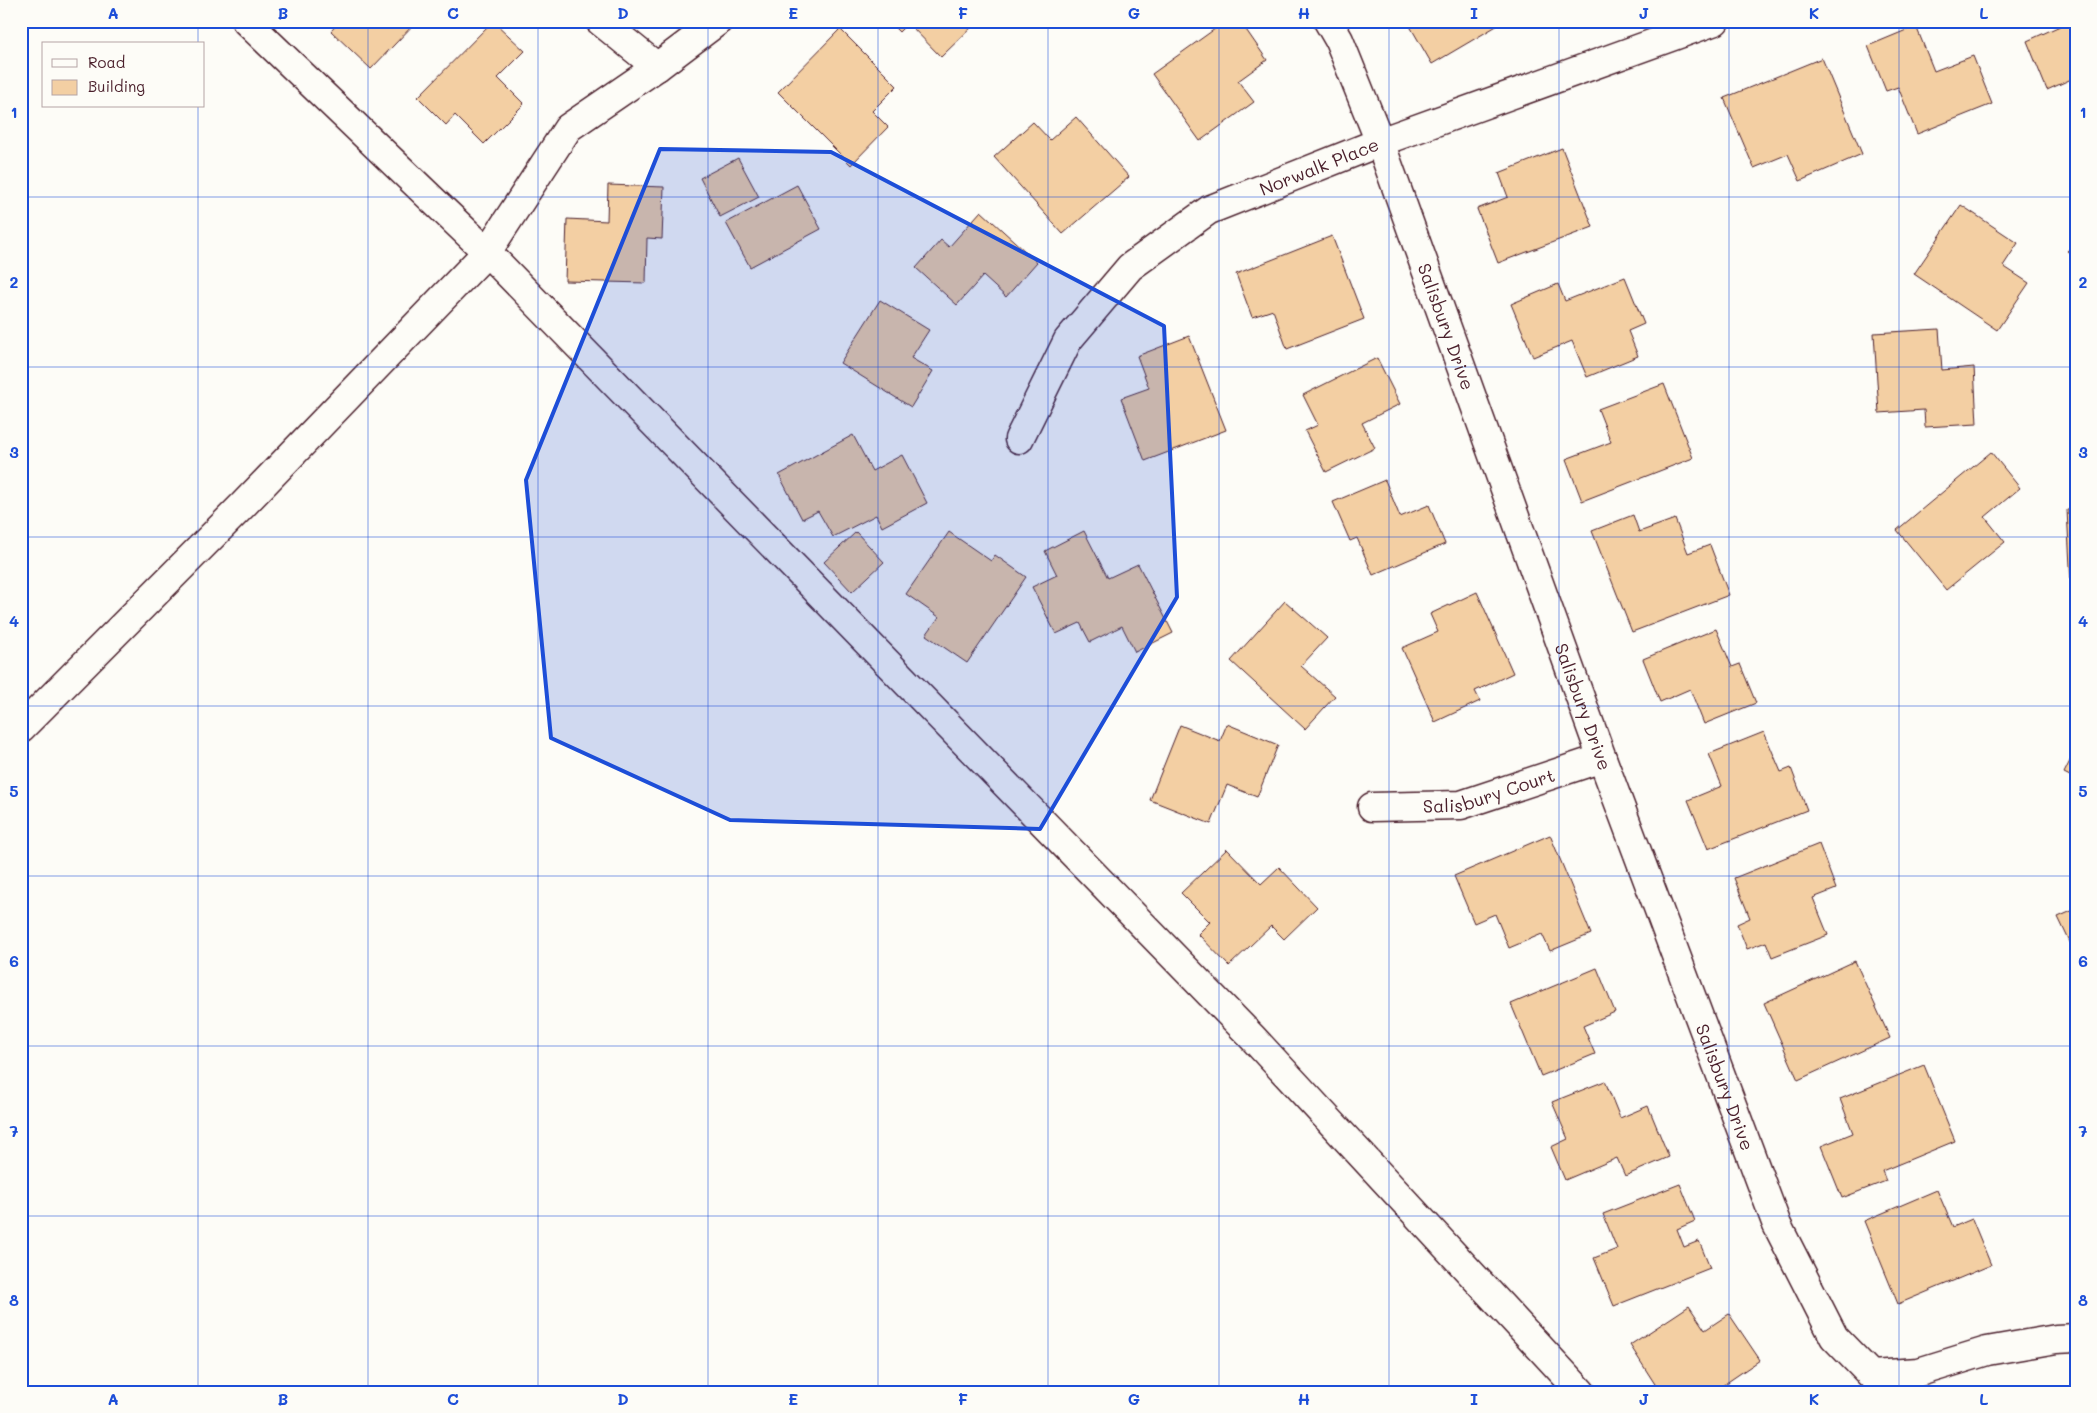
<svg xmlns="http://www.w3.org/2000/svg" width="2097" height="1413" viewBox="0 0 2097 1413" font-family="Mali,sans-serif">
  <rect width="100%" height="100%" fill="#fdfcf7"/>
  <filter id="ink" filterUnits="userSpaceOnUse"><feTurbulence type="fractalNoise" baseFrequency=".02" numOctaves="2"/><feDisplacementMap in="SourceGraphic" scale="10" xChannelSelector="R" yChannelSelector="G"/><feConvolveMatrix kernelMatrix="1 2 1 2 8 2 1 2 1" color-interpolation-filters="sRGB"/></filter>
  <g filter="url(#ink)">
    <!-- building -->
    <g fill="#f3cfa3" stroke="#4a1f2b">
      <path d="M 340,21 L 417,21 L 371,69 L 331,31 Z"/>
      <path d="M 493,21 L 525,51 L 498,78 L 524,104 L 484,144 L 455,115 L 446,125 L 418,97 Z"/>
      <path d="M 888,21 L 978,21 L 941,57 L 908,23 L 899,32 Z"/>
      <path d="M 1226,21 L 1240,21 L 1267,60 L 1238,81 L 1254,102 L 1200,141 L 1152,74 Z"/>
      <path d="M 1407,21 L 1505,21 L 1432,64 Z"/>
      <path d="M 2061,21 L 2076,21 L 2076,77 L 2047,90 L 2027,41 L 2062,25 Z"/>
      <path d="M 1916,26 L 1934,71 L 1973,56 L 1992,104 L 1917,134 L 1898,87 L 1886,91 L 1868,46 Z"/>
      <path d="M 840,29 L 897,86 L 872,111 L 888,127 L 851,165 L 778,92 Z"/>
      <path d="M 1822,58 L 1862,154 L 1800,181 L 1788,154 L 1754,168 L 1724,98 Z"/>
      <path d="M 1076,117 L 1129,177 L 1063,234 L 994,157 L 1033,122 L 1050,140 Z"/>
      <path d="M 1562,148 L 1593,227 L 1498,263 L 1477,209 L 1508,197 L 1499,173 Z"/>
      <path d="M 738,158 L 759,197 L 720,217 L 700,178 Z"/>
      <path d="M 608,185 L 664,187 L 662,239 L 647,238 L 646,283 L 565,281 L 567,219 L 607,221 Z"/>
      <path d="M 797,185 L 821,229 L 750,267 L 726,223 Z"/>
      <path d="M 1961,205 L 2018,243 L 2003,266 L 2029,283 L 1997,330 L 1914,274 Z"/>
      <path d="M 981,211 L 1037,262 L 1006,297 L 983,276 L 957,305 L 916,268 L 941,240 L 949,247 Z"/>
      <path d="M 1332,236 L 1364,319 L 1287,349 L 1273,310 L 1252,317 L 1236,274 Z"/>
      <path d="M 2076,242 L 2076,258 L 2067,251 Z"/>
      <path d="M 1625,277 L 1644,324 L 1628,331 L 1638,356 L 1587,377 L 1572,341 L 1533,357 L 1511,304 L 1558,284 L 1565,301 Z"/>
      <path d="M 880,300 L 929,330 L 911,358 L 933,371 L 911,407 L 840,363 Z"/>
      <path d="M 1939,329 L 1942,370 L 1974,367 L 1977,424 L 1925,427 L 1924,410 L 1879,413 L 1874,333 Z"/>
      <path d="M 1189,336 L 1226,430 L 1145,461 L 1121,398 L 1149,388 L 1137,356 Z"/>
      <path d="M 1377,358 L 1400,404 L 1362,423 L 1375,448 L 1326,472 L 1305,431 L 1318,425 L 1303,395 Z"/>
      <path d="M 1664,384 L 1693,458 L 1582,501 L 1566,459 L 1611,442 L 1598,409 Z"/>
      <path d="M 853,435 L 872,471 L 902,455 L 927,503 L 882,527 L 876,515 L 833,537 L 818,511 L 802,519 L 779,475 Z"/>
      <path d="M 1991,452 L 2020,488 L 1985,517 L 2005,542 L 1946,590 L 1897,530 Z"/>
      <path d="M 1385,480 L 1400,517 L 1429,505 L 1445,544 L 1373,575 L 1357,538 L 1350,541 L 1333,502 Z"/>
      <path d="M 2076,509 L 2076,584 L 2071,585 L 2067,510 Z"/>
      <path d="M 1633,515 L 1639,532 L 1675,519 L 1688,553 L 1710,545 L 1729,595 L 1632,632 L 1592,531 Z"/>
      <path d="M 1084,531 L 1108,578 L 1138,564 L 1173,633 L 1135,652 L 1122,626 L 1090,642 L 1080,623 L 1056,634 L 1032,587 L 1057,575 L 1045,551 Z"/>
      <path d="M 856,532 L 884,562 L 852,592 L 824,562 Z"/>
      <path d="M 949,532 L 991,561 L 995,555 L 1026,577 L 967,663 L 926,635 L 939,617 L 906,594 Z"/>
      <path d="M 1477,592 L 1513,673 L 1475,691 L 1480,701 L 1435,722 L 1402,648 L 1438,632 L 1430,614 Z"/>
      <path d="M 1285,601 L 1327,638 L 1301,666 L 1335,696 L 1305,729 L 1231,661 Z"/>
      <path d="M 1716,629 L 1732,667 L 1740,664 L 1756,703 L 1704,724 L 1690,689 L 1660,702 L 1643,659 Z"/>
      <path d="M 1227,724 L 1278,745 L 1257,797 L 1227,785 L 1211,824 L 1150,800 L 1180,725 L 1220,741 Z"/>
      <path d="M 1764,732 L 1781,772 L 1791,768 L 1807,810 L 1708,849 L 1688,800 L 1722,786 L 1709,754 Z"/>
      <path d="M 2076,749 L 2076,779 L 2064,773 Z"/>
      <path d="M 1550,835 L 1591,934 L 1550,951 L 1542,934 L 1509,948 L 1495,914 L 1474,923 L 1454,876 Z"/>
      <path d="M 1819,844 L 1836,889 L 1813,898 L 1828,935 L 1772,957 L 1766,942 L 1747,949 L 1737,924 L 1750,918 L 1734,878 Z"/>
      <path d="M 1227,849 L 1261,884 L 1279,867 L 1317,907 L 1284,939 L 1271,926 L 1229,966 L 1198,934 L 1210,922 L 1181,893 Z"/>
      <path d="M 2076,909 L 2076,955 L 2058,917 Z"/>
      <path d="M 1855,961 L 1890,1038 L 1798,1080 L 1764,1003 Z"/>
      <path d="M 1597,968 L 1615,1012 L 1583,1026 L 1595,1054 L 1541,1076 L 1511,1004 Z"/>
      <path d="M 1924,1065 L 1955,1141 L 1882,1171 L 1886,1181 L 1842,1198 L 1821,1146 L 1853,1133 L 1840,1099 Z"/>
      <path d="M 1605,1081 L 1620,1118 L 1648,1106 L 1669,1157 L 1625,1176 L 1617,1158 L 1565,1180 L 1551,1147 L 1568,1139 L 1552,1102 Z"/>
      <path d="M 1680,1184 L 1695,1221 L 1677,1229 L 1684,1247 L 1699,1241 L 1710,1268 L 1614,1306 L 1594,1258 L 1617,1249 L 1603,1214 Z"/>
      <path d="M 1937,1190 L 1953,1227 L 1972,1219 L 1991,1265 L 1898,1304 L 1864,1221 Z"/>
      <path d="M 1689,1306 L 1705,1330 L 1729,1314 L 1760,1360 L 1713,1392 L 1660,1392 L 1630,1345 Z"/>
    </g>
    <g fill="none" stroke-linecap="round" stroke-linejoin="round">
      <defs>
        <g id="minor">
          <path d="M 246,21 L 487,252 L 1252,1037 L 1581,1392"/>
          <path d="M 600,21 L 657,67"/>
          <path id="s1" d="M 1328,21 L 1339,40 L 1380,142 L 1602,758 L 1777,1225 L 1834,1337 L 1871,1375 L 1919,1372 L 1987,1351 L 2056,1339 L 2076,1338"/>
          <path id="s2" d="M 1019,439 L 1068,340 L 1130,267 L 1209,210 L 1380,142 L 1715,21"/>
          <path d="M 21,728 L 243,505 L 487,252 L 568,128 L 657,67 L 718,21"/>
          <path id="s3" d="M 1372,807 L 1461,805 L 1602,758"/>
        </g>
      </defs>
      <!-- minor casing -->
      <use href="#minor" stroke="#4a1f2b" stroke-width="31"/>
      <!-- minor -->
      <use href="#minor" stroke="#fdfcf7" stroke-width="28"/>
    </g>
  </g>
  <!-- marked area -->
  <path fill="#1d4ed8" fill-opacity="0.2" stroke="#1d4ed8" stroke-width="4" stroke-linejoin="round" d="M 660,149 L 831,152 L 1164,326 L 1177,597 L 1040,829 L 730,820 L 551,738 L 526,480 Z"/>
  <!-- grid -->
  <path fill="none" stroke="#1d4ed8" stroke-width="1" stroke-opacity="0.55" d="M 198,21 L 198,44M 368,21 L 368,1392M 538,21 L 538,1392M 708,21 L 708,1392M 878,21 L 878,1392M 1048,21 L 1048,1392M 1219,21 L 1219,1392M 1389,21 L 1389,1392M 1559,21 L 1559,1392M 1729,21 L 1729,1392M 1899,21 L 1899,1392M 198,106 L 198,1392M 21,197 L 2076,197M 21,367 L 2076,367M 21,537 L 2076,537M 21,706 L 2076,706M 21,876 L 2076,876M 21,1046 L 2076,1046M 21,1216 L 2076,1216"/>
  <g text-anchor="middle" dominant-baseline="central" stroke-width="4" stroke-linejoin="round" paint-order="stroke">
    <!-- street labels -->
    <g font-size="18" fill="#4a1f2b" stroke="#fdfcf7">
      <text stroke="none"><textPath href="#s2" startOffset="422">Norwalk Place</textPath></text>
      <text stroke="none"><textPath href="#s1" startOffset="328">Salisbury Drive</textPath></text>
      <text stroke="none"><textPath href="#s1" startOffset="732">Salisbury Drive</textPath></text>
      <text stroke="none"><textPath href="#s3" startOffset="119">Salisbury Court</textPath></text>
      <text stroke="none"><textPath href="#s1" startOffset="1138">Salisbury Drive</textPath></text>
    </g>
  </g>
  <!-- margin -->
  <rect width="2097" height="1413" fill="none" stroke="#fdfcf7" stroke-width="55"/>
  <!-- legend -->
  <rect x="42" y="42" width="162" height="65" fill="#fdfcf7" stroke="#b5a4a5"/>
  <rect x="52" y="59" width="25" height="8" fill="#fdfcf7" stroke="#b5a4a5"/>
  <text x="88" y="68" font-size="15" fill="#4a1f2b">Road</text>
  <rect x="52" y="80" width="25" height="15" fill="#f3cfa3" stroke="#b5a4a5"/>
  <text x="88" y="92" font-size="15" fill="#4a1f2b">Building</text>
  <rect x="28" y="28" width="2042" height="1358" fill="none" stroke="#1d4ed8" stroke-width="2"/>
  <g font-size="16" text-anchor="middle" font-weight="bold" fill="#1d4ed8">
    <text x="113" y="19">A</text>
    <text x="283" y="19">B</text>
    <text x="453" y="19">C</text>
    <text x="623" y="19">D</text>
    <text x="793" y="19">E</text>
    <text x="963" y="19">F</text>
    <text x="1134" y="19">G</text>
    <text x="1304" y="19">H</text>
    <text x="1474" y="19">I</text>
    <text x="1644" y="19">J</text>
    <text x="1814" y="19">K</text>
    <text x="1984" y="19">L</text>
    <text x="14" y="118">1</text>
    <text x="2083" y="118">1</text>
    <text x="14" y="288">2</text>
    <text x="2083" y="288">2</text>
    <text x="14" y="458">3</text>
    <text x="2083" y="458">3</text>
    <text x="14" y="627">4</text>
    <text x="2083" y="627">4</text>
    <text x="14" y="797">5</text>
    <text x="2083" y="797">5</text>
    <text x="14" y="967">6</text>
    <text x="2083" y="967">6</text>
    <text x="14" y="1137">7</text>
    <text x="2083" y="1137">7</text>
    <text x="14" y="1306">8</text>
    <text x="2083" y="1306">8</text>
    <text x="113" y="1405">A</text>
    <text x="283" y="1405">B</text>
    <text x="453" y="1405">C</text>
    <text x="623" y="1405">D</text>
    <text x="793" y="1405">E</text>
    <text x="963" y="1405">F</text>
    <text x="1134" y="1405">G</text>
    <text x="1304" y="1405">H</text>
    <text x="1474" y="1405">I</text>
    <text x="1644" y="1405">J</text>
    <text x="1814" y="1405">K</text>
    <text x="1984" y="1405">L</text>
  </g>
</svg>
